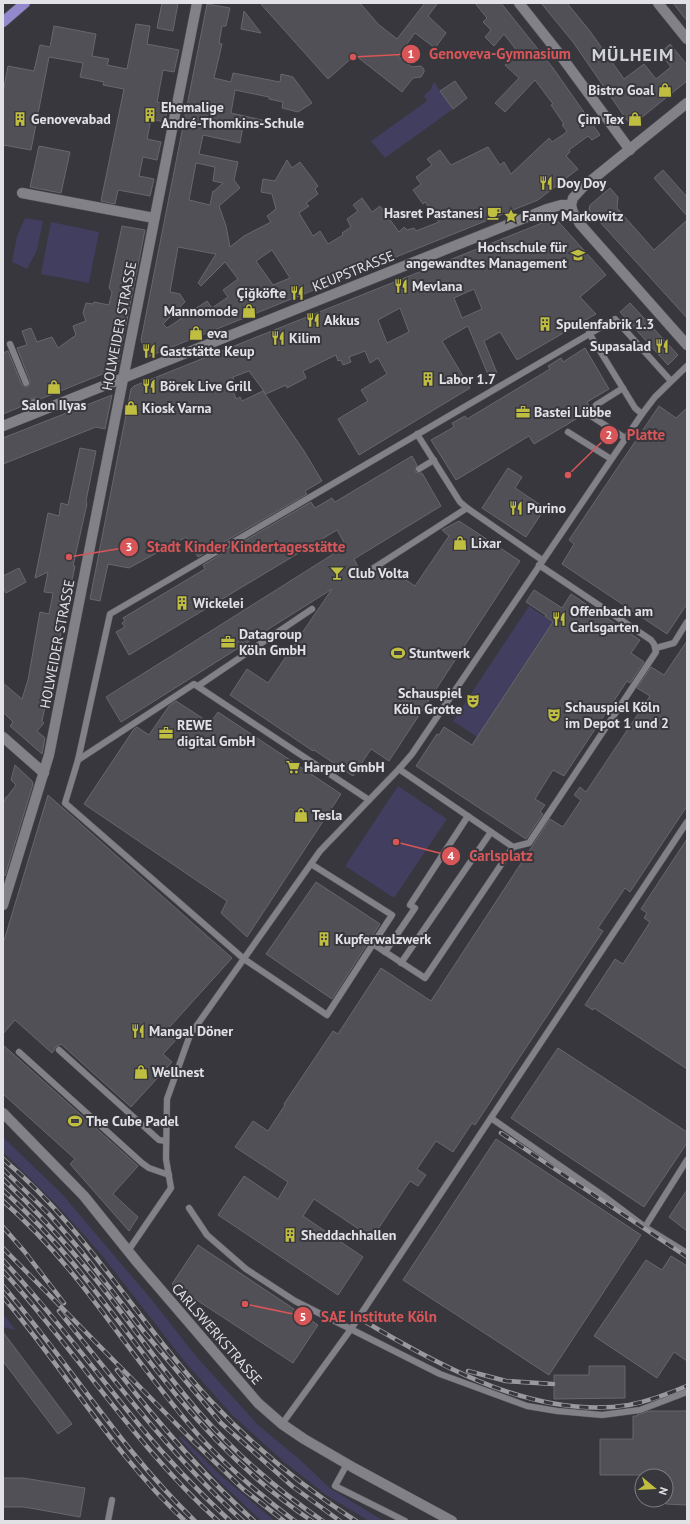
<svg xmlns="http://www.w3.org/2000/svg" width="690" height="1524" viewBox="0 0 690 1524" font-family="'PT Sans',sans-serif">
  <rect width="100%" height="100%" fill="#37373d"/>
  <!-- green -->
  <g fill="#413e5f">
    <path d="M 434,82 L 453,109 L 385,158 L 371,141 L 427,101 L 424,96 L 430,90 Z"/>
    <path d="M 25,218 L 43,221 L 37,250 L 27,269 L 12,262 L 17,236 Z"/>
    <path d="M 51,222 L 99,232 L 89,283 L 41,274 Z"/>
    <path d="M 529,606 L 553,622 L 477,737 L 453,721 Z"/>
    <path d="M 398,786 L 447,819 L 394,898 L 345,866 Z"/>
    <path d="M 3,1137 L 62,1194 L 152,1300 L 195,1355 L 258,1425 L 298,1458 L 331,1489 L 384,1521 L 369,1521 L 326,1495 L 284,1462 L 231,1414 L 185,1362 L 100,1253 L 54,1202 L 3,1152 Z"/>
    <path d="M 3,1314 L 16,1330 L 3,1327 Z"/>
    <path d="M 181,1436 L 219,1474 L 275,1521 L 262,1521 L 257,1517 L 215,1477 L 179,1438 Z"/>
  </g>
  <!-- building -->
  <g fill="#505056" stroke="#67676d" fill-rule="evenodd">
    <path d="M 162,3 L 178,3 L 173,31 L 157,28 Z"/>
    <path d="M 260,3 L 360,3 L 378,24 L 397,39 L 425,3 L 438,3 L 428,16 L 446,33 L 435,48 L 415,33 L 398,56 L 412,67 L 421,66 L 424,69 L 424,72 L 421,77 L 413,78 L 402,92 L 355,55 L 328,79 Z"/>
    <path d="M 475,3 L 501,3 L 553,68 L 600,135 L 592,140 L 588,136 L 569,150 L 570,152 L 566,156 L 578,169 L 538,200 L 147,357 L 141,340 L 207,4 L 230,8 L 226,26 L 222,26 L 219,43 L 222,44 L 214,78 L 231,82 L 233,73 L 280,82 L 281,74 L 293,77 L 312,103 L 298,112 L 282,108 L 283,102 L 269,99 L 269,97 L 235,90 L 231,113 L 262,120 L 259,129 L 243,126 L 240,143 L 203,135 L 199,154 L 238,162 L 234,180 L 240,188 L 219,206 L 226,226 L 230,247 L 244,236 L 271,222 L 267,216 L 276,209 L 272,194 L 261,192 L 263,179 L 275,181 L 287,160 L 292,168 L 300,162 L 318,186 L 315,189 L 318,194 L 306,203 L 309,206 L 299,213 L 313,236 L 320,231 L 328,244 L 343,235 L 342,233 L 351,227 L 347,219 L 358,211 L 353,205 L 362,198 L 372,212 L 380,206 L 399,232 L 404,227 L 407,230 L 414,228 L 416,231 L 439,222 L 425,202 L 423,204 L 413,190 L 421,184 L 416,177 L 432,165 L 427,159 L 440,150 L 451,165 L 488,147 L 500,165 L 504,162 L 511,174 L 549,138 L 552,142 L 564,134 L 567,131 L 562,125 L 564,124 L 551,105 L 553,104 L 535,80 L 505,112 L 495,103 L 519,78 L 505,65 L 517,51 L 504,34 L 494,46 L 485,37 L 491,30 L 483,22 L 487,18 ZM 196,163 L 215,167 L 213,181 L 223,183 L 213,192 L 213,191 L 210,205 L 189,200 ZM 178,247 L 216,254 L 198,283 L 201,286 L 225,262 L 238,279 L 223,290 L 228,297 L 212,308 L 207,301 L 167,328 L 163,324 L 185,302 L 180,294 L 170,292 ZM 272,250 L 290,278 L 273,285 L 256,261 Z"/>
    <path d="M 541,3 L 567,3 L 589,30 L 624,79 L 644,64 L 656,79 L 671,67 L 660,53 L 670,44 L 687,65 L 687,81 L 631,126 L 573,42 Z"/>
    <path d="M 673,3 L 687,3 L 687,21 Z"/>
    <path d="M 244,11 L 261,33 L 241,29 Z"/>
    <path d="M 136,24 L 150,26 L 147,44 L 179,50 L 174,72 L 163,70 L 157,102 L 168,105 L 165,122 L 151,119 L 147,139 L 161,142 L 157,160 L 143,157 L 139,176 L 154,179 L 150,196 L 118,190 L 115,204 L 101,201 L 124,89 L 103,85 L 104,82 L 80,77 L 83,63 L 49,57 L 31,150 L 3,145 L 3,93 L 8,66 L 34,71 L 40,45 L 50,47 L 54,26 L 96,34 L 92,56 L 109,59 L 107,65 L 127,69 Z"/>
    <path d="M 455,81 L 467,98 L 453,109 L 440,91 Z"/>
    <path d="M 39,146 L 70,152 L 61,193 L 30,187 Z"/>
    <path d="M 663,170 L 687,197 L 687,216 L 654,178 Z"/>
    <path d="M 610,188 L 618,197 L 617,208 L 654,250 L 687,220 L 687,318 L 589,210 L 590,205 Z"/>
    <path d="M 552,219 L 556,219 L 606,275 L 580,297 L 596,314 L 517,360 L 500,332 L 484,341 L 497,373 L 489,377 L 468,326 L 442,341 L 470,388 L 359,455 L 338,419 L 368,401 L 361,390 L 387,374 L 378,358 L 370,363 L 365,351 L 349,357 L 351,362 L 343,365 L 341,360 L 338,361 L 336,355 L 303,371 L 306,378 L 287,388 L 286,385 L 266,394 L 249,371 L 233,377 L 234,381 L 230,382 L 236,399 L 240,397 L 242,401 L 263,391 L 304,451 L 322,481 L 305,491 L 307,494 L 198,557 L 186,537 L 129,568 L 108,564 L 100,601 L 90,599 L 131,389 L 134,386 ZM 474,289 L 482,309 L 462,318 L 454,298 ZM 400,308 L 409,332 L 387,343 L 378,320 Z"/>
    <path d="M 122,226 L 145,230 L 118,365 L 115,369 L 38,400 L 35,398 L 32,398 L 30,403 L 3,414 L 3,353 L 8,351 L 22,385 L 25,387 L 28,387 L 30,384 L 30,381 L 17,348 L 27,345 L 22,331 L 31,328 L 37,342 L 52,337 L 58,348 L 76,335 L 73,326 L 86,321 L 83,313 L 86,303 L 93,304 L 94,302 L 109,305 L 112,292 L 109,288 Z"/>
    <path d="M 630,303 L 678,355 L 668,365 L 620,312 Z"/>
    <path d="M 585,348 L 609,389 L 587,402 L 590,408 L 588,412 L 534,444 L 529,436 L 456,480 L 431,440 L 454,427 L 452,423 L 465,416 L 467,419 L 550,369 L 548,366 L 561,358 L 563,362 Z"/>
    <path d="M 112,395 L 105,429 L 96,427 L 3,464 L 3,438 Z"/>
    <path d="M 659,406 L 676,418 L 687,408 L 687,604 L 667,634 L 562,564 L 574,544 L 569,540 Z"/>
    <path d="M 80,448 L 96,451 L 86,501 L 87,504 L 73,566 L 75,566 L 70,590 L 65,608 L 59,645 L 57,645 L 54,662 L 55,662 L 53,676 L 50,690 L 49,689 L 42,721 L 44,723 L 37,731 L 45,738 L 42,754 L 10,726 L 13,722 L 3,712 L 3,683 L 22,699 L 28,680 L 40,612 L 49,614 L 53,593 L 44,592 L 48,572 L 35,578 L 48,513 L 59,516 L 61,503 L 68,505 Z"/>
    <path d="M 412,456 L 417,465 L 415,469 L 415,472 L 419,473 L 422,473 L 441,506 L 354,559 L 362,575 L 366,580 L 385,566 L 415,586 L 449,536 L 442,530 L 459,521 L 520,561 L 389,761 L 371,749 L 353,776 L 314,750 L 313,751 L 230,695 L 247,669 L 268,683 L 332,589 L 121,722 L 106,697 L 346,546 L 337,530 L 129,655 L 116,632 L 125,627 L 122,623 L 125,621 L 123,618 L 205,569 L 203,565 L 311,502 L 315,508 L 332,498 L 335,502 Z"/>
    <path d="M 508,468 L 522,477 L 515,488 L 545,508 L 526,537 L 482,508 Z"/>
    <path d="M 19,568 L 26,582 L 6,593 L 3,587 L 3,576 Z"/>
    <path d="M 534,590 L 562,608 L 571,594 L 640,640 L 631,653 L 644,662 L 630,683 L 627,681 L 564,776 L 553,770 L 535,799 L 545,805 L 540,812 L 543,814 L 526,839 L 416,766 L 437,734 L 439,735 L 444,727 L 472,745 L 553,622 L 545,616 L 546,615 L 526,602 Z"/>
    <path d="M 687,641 L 687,806 L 630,892 L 625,888 L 598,928 L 603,931 L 475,1125 L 472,1123 L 453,1152 L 436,1141 L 417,1169 L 426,1175 L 418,1186 L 410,1181 L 372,1238 L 314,1199 L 303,1216 L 363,1257 L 338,1295 L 218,1215 L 244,1176 L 278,1199 L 288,1182 L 235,1147 L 253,1121 L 268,1131 L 285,1105 L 284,1104 L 333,1031 L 338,1034 L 381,968 L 431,1001 L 550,819 L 563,827 L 581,800 L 574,795 L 580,787 L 586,792 L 650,696 L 637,688 L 651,667 L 664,675 Z"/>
    <path d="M 176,701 L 210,723 L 218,712 L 341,794 L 247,937 L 221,913 L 227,901 L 84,804 L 134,729 L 137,727 L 149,735 L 169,706 Z"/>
    <path d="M 15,765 L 32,781 L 33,784 L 5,876 L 3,875 L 3,805 L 6,797 L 7,797 L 16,785 L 11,780 Z"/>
    <path d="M 48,795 L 232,958 L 166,1031 L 176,1040 L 163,1054 L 172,1062 L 131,1107 L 61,1044 L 56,1047 L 52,1053 L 15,1020 L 3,1034 L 3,944 Z"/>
    <path d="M 687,839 L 687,1069 L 594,1008 L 593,1010 L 585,1005 L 615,959 L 623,964 L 650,922 L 644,918 L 647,913 L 641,909 Z"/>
    <path d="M 316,882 L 380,924 L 332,999 L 266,954 Z"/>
    <path d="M 3,1045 L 138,1166 L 113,1194 L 138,1217 L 129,1231 L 70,1164 L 75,1159 L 3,1094 Z"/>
    <path d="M 558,1048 L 687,1132 L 687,1143 L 644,1207 L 511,1118 Z"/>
    <path d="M 496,1139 L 641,1235 L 549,1375 L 403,1280 Z"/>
    <path d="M 687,1190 L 687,1231 L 669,1217 Z"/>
    <path d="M 198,1245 L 318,1325 L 293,1363 L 172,1284 Z"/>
    <path d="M 671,1256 L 687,1266 L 687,1361 L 674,1352 L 657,1378 L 594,1336 L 646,1260 L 662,1270 Z"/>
    <path d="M 3,1332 L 72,1424 L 58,1434 L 3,1361 Z"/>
    <path d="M 589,1366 L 625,1366 L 625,1398 L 554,1399 L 554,1375 L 589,1375 Z"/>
    <path d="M 649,1411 L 687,1411 L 687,1505 L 666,1504 L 666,1475 L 600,1475 L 600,1439 L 633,1439 L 633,1416 L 637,1416 L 637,1415 Z"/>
    <path d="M 3,1478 L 23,1478 L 85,1488 L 80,1517 L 24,1507 L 3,1507 Z"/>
  </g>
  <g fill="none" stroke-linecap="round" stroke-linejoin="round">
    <defs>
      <g id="lane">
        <path d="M 589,333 L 635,408 L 642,414"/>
        <path d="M 10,344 L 26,383"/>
        <path d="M 623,388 L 596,405 L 591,416 L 625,438"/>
        <path d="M 34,402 L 38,412"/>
        <path d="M 568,432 L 611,459"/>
        <path d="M 417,434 L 460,502 L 467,508"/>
        <path d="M 419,469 L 434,460"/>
        <path d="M 366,573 L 467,508 L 542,560"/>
        <path d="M 656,648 L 674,643 L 687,622"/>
        <path d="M 198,686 L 312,609"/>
        <path d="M 78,760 L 194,684 L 369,800"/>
        <path d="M 513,847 L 529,843 L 656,652 L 654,644 L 651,640 L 539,565"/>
        <path d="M 311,864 L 392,915 L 373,944 L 425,978 L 513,847 L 399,769"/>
        <path d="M 373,944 L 327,1015 L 244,959 L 65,803 L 78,760 L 110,614 L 615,319 L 671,381"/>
        <path d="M 385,952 L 415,908 L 410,905 L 468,816"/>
        <path d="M 401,963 L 491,832"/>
        <path d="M 59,1050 L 159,1140 L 166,1141"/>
        <path d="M 19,1052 L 142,1163 L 149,1168 L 169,1175"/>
        <path d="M 491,1118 L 605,1197 L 645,1227"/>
        <path d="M 687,1160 L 645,1227 L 687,1253"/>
        <path d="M 189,1208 L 207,1235 L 246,1269 L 295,1301 L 440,1374 L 527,1406 L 557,1411 L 602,1415 L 640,1410 L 687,1392"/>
        <path d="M 128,1251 L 171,1188 L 166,1159 L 167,1099 L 190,1035 L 320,851 L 399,769 L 412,754 L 642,414 L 655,397 L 687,366"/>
        <path d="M 282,1424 L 351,1329 L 687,822"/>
        <path d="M 347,1464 L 335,1486 L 405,1521"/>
        <path d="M 108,1521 L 112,1500"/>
      </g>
      <g id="street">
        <path d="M 519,3 L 561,56 L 630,150"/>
        <path d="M 658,3 L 687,39"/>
        <path d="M 22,193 L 154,218"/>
        <path d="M 571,205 L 573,212 L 580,224 L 687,345"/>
        <path d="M 571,205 L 573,198 L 583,187 L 687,103"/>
        <path d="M 3,426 L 547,209 L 561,205 L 571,205"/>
        <path d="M 3,737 L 44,773"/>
        <path d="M 3,905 L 49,755 L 197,3"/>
        <path d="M 3,1113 L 84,1196 L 137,1262 L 258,1403 L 282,1424 L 304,1439 L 354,1468 L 452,1521"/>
      </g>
      <path id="primary" d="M 3,22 L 25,3"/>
    </defs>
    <!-- lane casing -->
    <use href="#lane" stroke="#56555a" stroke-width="7"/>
    <!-- street casing -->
    <use href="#street" stroke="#56555a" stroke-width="11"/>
    <!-- primary casing -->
    <use href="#primary" stroke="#56555a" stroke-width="11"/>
    <!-- lane -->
    <use href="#lane" stroke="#828188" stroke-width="6"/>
    <!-- street -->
    <use href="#street" stroke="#828188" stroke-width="10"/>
    <!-- primary -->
    <use href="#primary" stroke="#9288cc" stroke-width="10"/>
    <defs>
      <g id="rail">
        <path d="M 501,1133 L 687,1257"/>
        <path d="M 3,1159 C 85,1227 138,1322 210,1400 C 253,1446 303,1487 356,1521"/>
        <path d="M 3,1169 L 49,1214 L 81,1251 L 145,1333 L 221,1423 L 292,1486 L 340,1521"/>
        <path d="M 3,1179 C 40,1214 74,1252 105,1291 C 136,1331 165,1373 198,1411 C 235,1453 277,1490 323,1521"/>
        <path d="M 3,1190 C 28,1213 51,1237 72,1262 C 108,1306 141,1352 177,1396 C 216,1443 261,1487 312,1521"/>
        <path d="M 3,1201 C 37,1231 67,1265 94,1301 C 129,1347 162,1394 200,1437 C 229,1468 261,1496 295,1521"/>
        <path d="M 3,1227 L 24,1251 L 64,1303"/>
        <path d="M 3,1248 L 195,1443 L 243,1489 L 284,1521"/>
        <path d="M 3,1260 C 52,1313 95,1371 140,1426 C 168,1460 198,1491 230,1521"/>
        <path d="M 3,1271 C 77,1352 136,1447 218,1521"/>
        <path d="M 3,1286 C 69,1363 122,1451 195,1521"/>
        <path d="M 3,1297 C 65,1370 115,1456 185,1521"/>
        <path d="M 59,1311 C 117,1384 174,1458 243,1521"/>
        <path d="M 364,1321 C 441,1367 537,1420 629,1405 C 649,1401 668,1394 687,1386"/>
        <path d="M 117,1370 C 159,1424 203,1475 254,1521"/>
        <path d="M 468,1371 L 506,1381 L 553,1384"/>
      </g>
    </defs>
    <!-- rail casing -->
    <use href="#rail" stroke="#9a9a9e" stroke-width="4.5"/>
    <!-- rail -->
    <use href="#rail" stroke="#37373d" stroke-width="3" stroke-dasharray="9" stroke-linecap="butt"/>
  </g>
  <!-- icons -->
  <defs>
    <symbol id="shop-bare" viewBox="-9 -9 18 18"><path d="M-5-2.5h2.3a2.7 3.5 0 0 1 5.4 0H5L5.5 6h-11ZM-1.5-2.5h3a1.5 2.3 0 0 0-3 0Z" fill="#c0be41" stroke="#37373d" stroke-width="2.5" paint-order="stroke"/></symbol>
    <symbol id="building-bare" viewBox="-9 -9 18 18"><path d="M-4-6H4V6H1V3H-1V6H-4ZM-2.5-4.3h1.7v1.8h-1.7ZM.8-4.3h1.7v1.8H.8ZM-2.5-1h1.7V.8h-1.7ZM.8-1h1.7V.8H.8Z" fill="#c0be41" stroke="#37373d" stroke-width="2.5" paint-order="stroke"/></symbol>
    <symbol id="restaurant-bare" viewBox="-9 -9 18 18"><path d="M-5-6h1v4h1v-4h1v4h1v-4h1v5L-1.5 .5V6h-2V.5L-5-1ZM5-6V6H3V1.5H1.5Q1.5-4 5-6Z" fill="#c0be41" stroke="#37373d" stroke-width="2.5" paint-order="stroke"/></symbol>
    <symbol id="cafe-bare" viewBox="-9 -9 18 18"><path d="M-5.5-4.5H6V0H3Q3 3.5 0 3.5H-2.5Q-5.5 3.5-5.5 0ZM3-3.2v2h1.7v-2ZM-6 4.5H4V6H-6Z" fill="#c0be41" stroke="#37373d" stroke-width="2.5" paint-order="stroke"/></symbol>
    <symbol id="sight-bare" viewBox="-9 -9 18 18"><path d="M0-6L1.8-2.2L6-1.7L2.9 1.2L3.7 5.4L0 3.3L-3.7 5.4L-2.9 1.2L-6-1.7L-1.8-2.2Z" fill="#c0be41" stroke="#37373d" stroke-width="2.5" paint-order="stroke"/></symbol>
    <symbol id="university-bare" viewBox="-9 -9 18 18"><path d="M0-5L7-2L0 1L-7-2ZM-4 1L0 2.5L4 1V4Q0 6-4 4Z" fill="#c0be41" stroke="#37373d" stroke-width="2.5" paint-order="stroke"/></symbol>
    <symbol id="office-bare" viewBox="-9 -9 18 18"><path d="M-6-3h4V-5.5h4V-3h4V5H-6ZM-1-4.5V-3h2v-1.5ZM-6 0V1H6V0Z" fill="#c0be41" stroke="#37373d" stroke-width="2.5" paint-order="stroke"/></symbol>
    <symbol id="bar-bare" viewBox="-9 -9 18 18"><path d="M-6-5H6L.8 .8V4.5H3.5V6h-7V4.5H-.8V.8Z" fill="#c0be41" stroke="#37373d" stroke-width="2.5" paint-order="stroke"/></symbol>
    <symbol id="stadium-bare" viewBox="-9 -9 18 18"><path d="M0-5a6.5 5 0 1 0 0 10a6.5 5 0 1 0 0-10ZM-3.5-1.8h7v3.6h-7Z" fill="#c0be41" stroke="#37373d" stroke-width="2.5" paint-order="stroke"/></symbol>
    <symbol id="theatre-bare" viewBox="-9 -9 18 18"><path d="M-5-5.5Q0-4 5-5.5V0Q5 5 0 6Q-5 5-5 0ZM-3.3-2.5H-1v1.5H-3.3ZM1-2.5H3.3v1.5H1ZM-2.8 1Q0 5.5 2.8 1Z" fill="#c0be41" stroke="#37373d" stroke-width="2.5" paint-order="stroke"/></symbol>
    <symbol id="supermarket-bare" viewBox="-9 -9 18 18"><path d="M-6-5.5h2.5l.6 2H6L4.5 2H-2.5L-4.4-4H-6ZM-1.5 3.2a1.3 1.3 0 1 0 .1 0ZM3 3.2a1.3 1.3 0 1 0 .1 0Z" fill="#c0be41" stroke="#37373d" stroke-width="2.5" paint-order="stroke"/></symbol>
  </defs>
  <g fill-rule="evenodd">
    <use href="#shop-bare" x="655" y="80" width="20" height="20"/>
    <use href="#building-bare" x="140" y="105" width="20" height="20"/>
    <use href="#building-bare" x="10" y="109" width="20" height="20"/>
    <use href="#shop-bare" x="625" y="109" width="20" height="20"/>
    <use href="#restaurant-bare" x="536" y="173" width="20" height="20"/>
    <use href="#cafe-bare" x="484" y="203" width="20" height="20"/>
    <use href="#sight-bare" x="501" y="206" width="20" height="20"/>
    <use href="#university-bare" x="568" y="245" width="20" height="20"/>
    <use href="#restaurant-bare" x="391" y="276" width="20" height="20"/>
    <use href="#restaurant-bare" x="287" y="283" width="20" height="20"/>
    <use href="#shop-bare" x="239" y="301" width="20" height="20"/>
    <use href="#restaurant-bare" x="303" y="310" width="20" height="20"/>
    <use href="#building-bare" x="535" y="314" width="20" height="20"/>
    <use href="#shop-bare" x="186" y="323" width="20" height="20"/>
    <use href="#restaurant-bare" x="268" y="328" width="20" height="20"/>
    <use href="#restaurant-bare" x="652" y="336" width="20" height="20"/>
    <use href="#restaurant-bare" x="139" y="341" width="20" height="20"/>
    <use href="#building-bare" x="418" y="369" width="20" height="20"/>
    <use href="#restaurant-bare" x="139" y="376" width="20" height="20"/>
    <use href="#shop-bare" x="44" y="377" width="20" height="20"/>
    <use href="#shop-bare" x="121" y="398" width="20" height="20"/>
    <use href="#office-bare" x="513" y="402" width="20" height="20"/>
    <use href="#restaurant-bare" x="506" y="498" width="20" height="20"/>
    <use href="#shop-bare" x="450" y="533" width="20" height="20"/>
    <use href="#bar-bare" x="327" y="563" width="20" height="20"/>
    <use href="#building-bare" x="172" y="593" width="20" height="20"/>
    <use href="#restaurant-bare" x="549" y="609" width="20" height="20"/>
    <use href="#office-bare" x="218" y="632" width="20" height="20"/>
    <use href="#stadium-bare" x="388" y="643" width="20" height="20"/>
    <use href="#theatre-bare" x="463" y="691" width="20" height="20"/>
    <use href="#theatre-bare" x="544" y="705" width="20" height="20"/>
    <use href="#office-bare" x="156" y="723" width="20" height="20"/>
    <use href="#supermarket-bare" x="283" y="757" width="20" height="20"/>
    <use href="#shop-bare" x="291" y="805" width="20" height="20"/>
    <use href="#building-bare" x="314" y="929" width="20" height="20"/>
    <use href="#restaurant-bare" x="128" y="1021" width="20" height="20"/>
    <use href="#shop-bare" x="131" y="1062" width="20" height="20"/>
    <use href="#stadium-bare" x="65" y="1111" width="20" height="20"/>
    <use href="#building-bare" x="280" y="1225" width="20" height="20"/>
  </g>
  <g text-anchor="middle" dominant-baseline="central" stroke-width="4" stroke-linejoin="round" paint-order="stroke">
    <!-- poi labels -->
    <g font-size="14" font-weight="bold" fill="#e2e2e6" stroke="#37373d" text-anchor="start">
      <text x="654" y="90" text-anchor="end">Bistro Goal</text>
      <text x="161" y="107">Ehemalige<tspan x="161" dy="16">André-Thomkins-Schule</tspan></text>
      <text x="31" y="119">Genovevabad</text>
      <text x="624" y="119" text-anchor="end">Çim Tex</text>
      <text x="557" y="183">Doy Doy</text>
      <text x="483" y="213" text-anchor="end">Hasret Pastanesi</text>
      <text x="522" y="216">Fanny Markowitz</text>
      <text x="567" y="247" text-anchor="end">Hochschule für<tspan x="567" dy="16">angewandtes Management</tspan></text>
      <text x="412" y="286">Mevlana</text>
      <text x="286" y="293" text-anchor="end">Çiğköfte</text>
      <text x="238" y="311" text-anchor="end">Mannomode</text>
      <text x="324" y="320">Akkus</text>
      <text x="556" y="324">Spulenfabrik 1.3</text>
      <text x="207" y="333">eva</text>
      <text x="289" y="338">Kilim</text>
      <text x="651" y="346" text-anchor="end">Supasalad</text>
      <text x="160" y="351">Gaststätte Keup</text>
      <text x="439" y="379">Labor 1.7</text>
      <text x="160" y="386">Börek Live Grill</text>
      <text x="54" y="405" text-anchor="middle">Salon Ilyas</text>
      <text x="142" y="408">Kiosk Varna</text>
      <text x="534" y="412">Bastei Lübbe</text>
      <text x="527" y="508">Purino</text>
      <text x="471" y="543">Lixar</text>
      <text x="348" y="573">Club Volta</text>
      <text x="193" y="603">Wickelei</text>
      <text x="570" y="611">Offenbach am<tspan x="570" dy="16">Carlsgarten</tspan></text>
      <text x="239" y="634">Datagroup<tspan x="239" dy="16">Köln GmbH</tspan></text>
      <text x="409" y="653">Stuntwerk</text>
      <text x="462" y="693" text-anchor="end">Schauspiel<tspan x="462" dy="16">Köln Grotte</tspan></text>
      <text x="565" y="707">Schauspiel Köln<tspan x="565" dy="16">im Depot 1 und 2</tspan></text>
      <text x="177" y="725">REWE<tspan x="177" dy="16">digital GmbH</tspan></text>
      <text x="304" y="767">Harput GmbH</text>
      <text x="312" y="815">Tesla</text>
      <text x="335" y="939">Kupferwalzwerk</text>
      <text x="149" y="1031">Mangal Döner</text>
      <text x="152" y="1072">Wellnest</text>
      <text x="86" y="1121">The Cube Padel</text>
      <text x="301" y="1235">Sheddachhallen</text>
    </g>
    <!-- street labels -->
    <g font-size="14" fill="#e2e2e6" stroke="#37373d">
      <text transform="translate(353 271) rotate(-22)">KEUPSTRASSE</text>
      <text transform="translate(119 326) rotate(-79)">HOLWEIDER STRASSE</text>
      <text transform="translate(57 644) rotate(-79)">HOLWEIDER STRASSE</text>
      <text transform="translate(217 1334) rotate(49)">CARLSWERKSTRASSE</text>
    </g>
    <!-- district labels -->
    <g font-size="18" font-weight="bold" letter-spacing="1" fill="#d2d2d9" stroke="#37373d">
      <text x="633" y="54">MÜLHEIM</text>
    </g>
  </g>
  <!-- callouts -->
  <path fill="none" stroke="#d95658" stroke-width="1.5" d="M353 57L411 54M568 475L609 435M69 557L129 547M396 842L451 856M245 1304L303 1316"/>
  <g fill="#d95658" stroke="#37373d" stroke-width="1.5">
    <circle cx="353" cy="57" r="4"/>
    <circle cx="568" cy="475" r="4"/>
    <circle cx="69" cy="557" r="4"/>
    <circle cx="396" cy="842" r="4"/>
    <circle cx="245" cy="1304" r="4"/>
    <circle cx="411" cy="54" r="10"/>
    <circle cx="609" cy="435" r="10"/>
    <circle cx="129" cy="547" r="10"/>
    <circle cx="451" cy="856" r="10"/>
    <circle cx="303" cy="1316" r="10"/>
  </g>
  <g font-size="12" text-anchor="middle" font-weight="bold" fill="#fff">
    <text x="411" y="58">1</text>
    <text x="609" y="439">2</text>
    <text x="129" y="551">3</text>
    <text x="451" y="860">4</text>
    <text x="303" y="1321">5</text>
  </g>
  <g font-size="15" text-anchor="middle" font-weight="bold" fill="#d95658" stroke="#37373d" stroke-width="4" stroke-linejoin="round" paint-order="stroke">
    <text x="500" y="59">Genoveva-Gymnasium</text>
    <text x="646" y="440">Platte</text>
    <text x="246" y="552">Stadt Kinder Kindertagesstätte</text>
    <text x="501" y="861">Carlsplatz</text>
    <text x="379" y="1322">SAE Institute Köln</text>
  </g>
  <!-- border -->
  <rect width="690" height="1524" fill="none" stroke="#e2e2e6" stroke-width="8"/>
  <!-- north arrow -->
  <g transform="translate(654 1488) rotate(108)"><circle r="19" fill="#37373d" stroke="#7b7b81"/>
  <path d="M0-3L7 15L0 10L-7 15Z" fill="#c0be41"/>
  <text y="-6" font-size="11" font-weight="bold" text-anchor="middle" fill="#e2e2e6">N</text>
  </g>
</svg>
